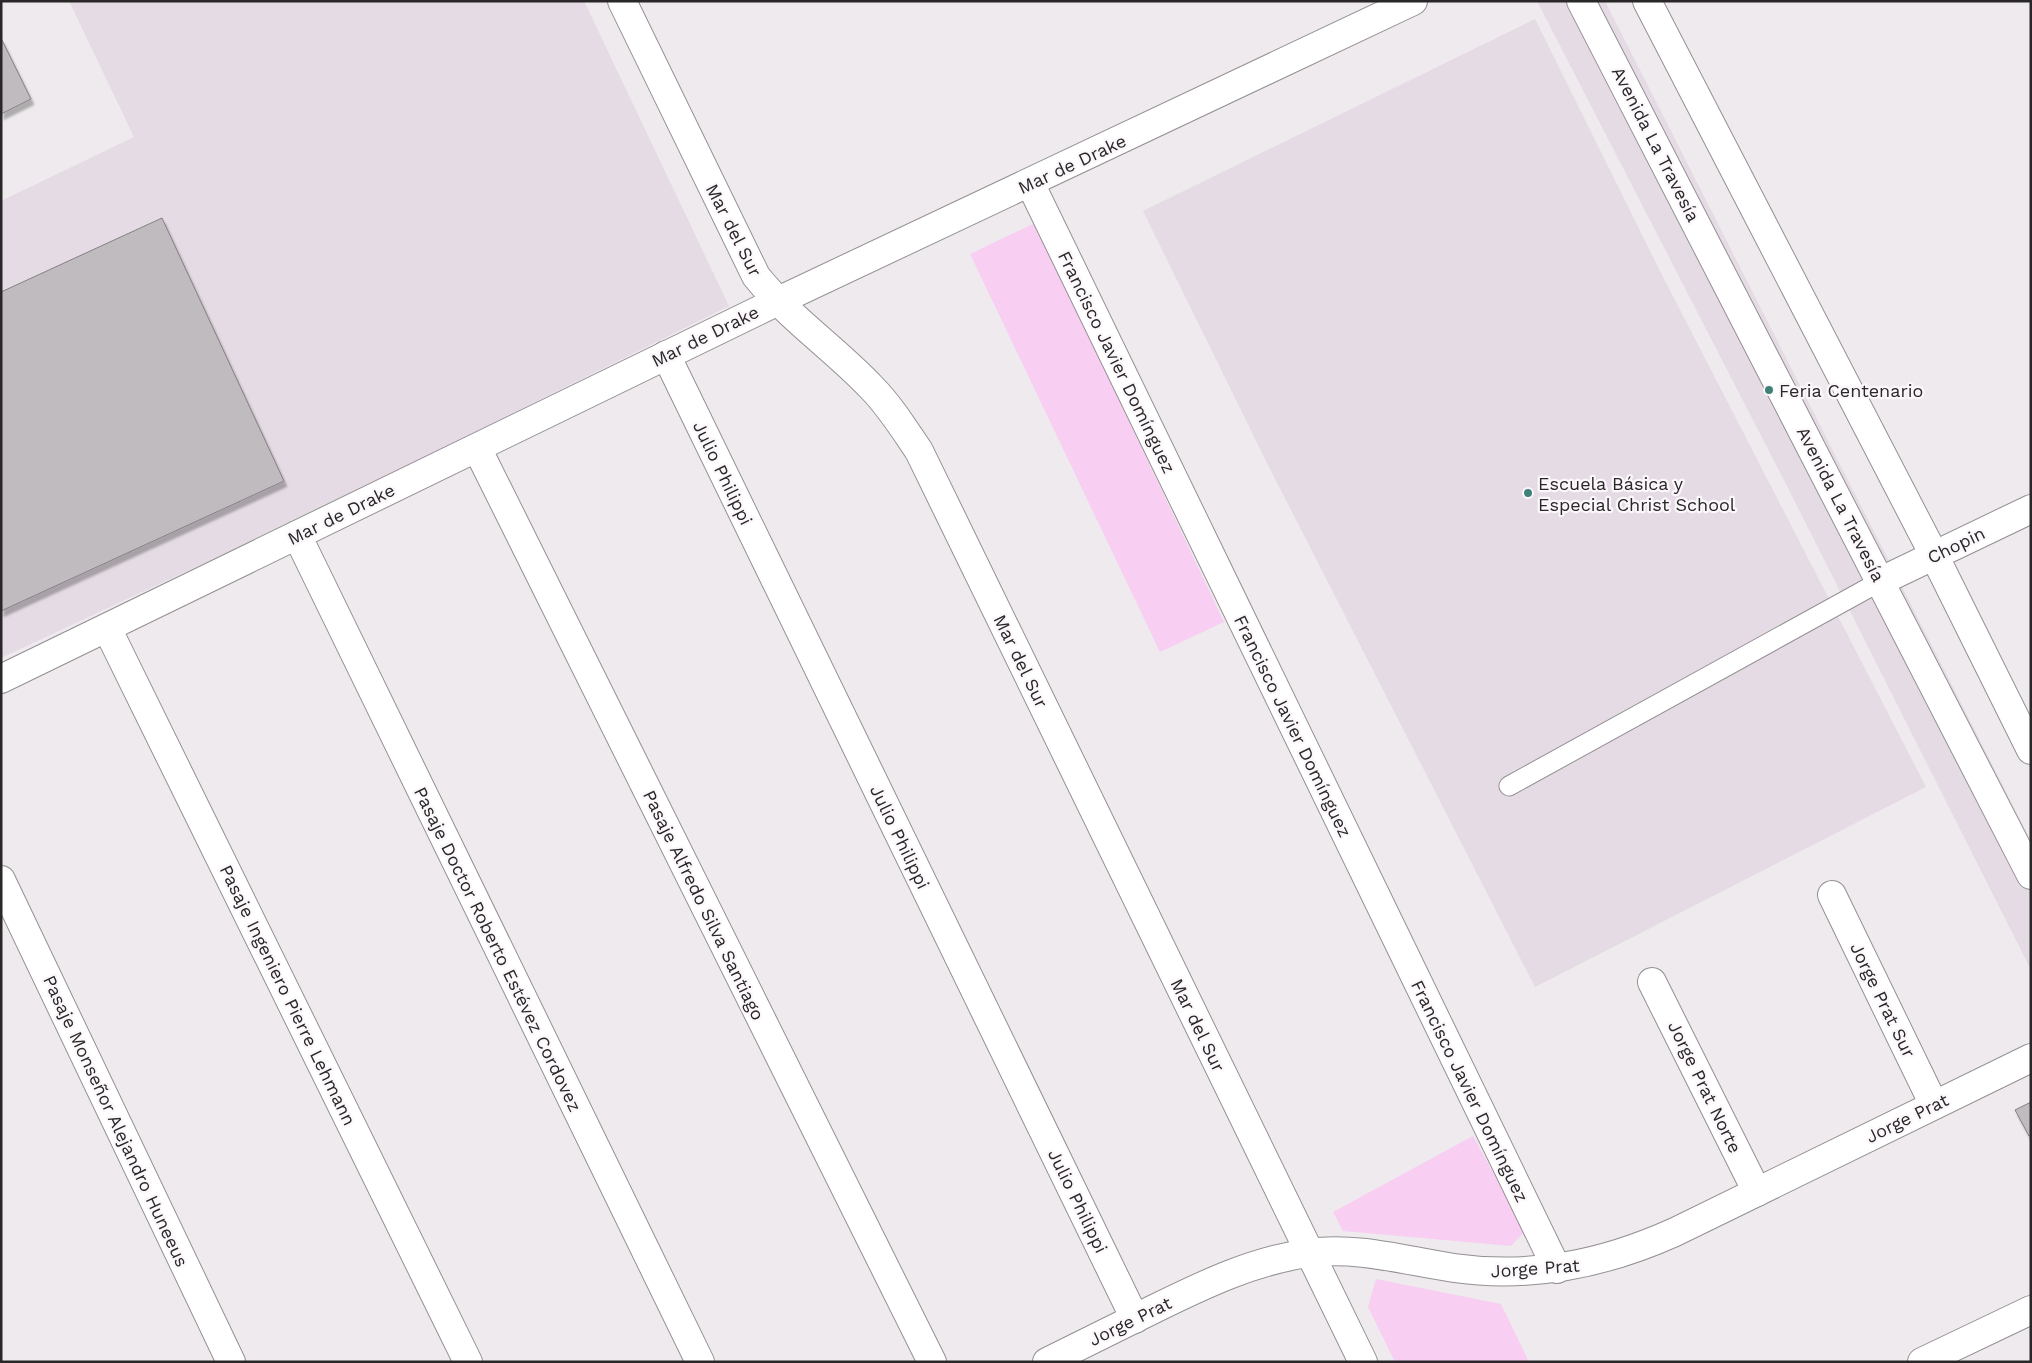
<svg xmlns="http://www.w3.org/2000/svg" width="2032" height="1363" viewBox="0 0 2032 1363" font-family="'Work Sans',sans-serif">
  <defs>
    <filter id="shadow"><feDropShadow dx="3" dy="5.5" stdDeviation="1" flood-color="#0004"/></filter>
  </defs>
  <rect width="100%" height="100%" fill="#eeeaed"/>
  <!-- built -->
  <g fill="#e5dbe4">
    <path d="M 69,1 L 584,1 L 729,306 L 311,513 L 1,658 L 1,201 L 134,137 Z"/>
    <path d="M 1537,1 L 1605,1 L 2031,841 L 2031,970 L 1788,488 Z"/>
    <path d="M 1535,19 L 1661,273 L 1926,787 L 1535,987 L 1268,465 L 1143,211 Z"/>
  </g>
  <!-- green -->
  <g fill="#f9cef3">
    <path d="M 1035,223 L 1224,622 L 1160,652 L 970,254 Z"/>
    <path d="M 1473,1136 L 1525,1231 L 1511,1246 L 1343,1231 L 1333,1212 Z"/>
    <path d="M 1376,1279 L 1501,1304 L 1529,1362 L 1395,1362 L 1368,1307 Z"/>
  </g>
  <!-- building -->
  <g fill="#bfbbbe" stroke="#848083" filter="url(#shadow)">
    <path d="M 1,38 L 31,99 L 1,114 Z"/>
    <path d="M 162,218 L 284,481 L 1,611 L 1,292 Z"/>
    <path d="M 2031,1102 L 2031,1135 L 2029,1136 L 2015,1110 Z"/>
  </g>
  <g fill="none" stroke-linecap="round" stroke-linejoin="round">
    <defs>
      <path id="service" d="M 1509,786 L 1881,581"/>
      <g id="minor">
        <path d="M 622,1 L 756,276 C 791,320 833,347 871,387 C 890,406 904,429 919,451 L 1363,1362"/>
        <path d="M 1030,183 L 1557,1269"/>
        <path d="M 666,355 L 1135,1319"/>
        <path d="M 477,448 L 932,1362"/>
        <path d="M 297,535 L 700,1362"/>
        <path d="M 1881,581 L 2031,509"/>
        <path d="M 107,628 L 468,1362"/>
        <path d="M 1,880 L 231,1362"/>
        <path d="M 1832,895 L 1934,1105"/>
        <path d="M 1652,982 L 1757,1192"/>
        <path d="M 1047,1362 C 1083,1344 1120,1326 1156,1308 C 1205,1284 1253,1261 1308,1253 C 1358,1246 1406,1261 1454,1268 C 1532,1279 1604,1264 1675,1232 L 2031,1058"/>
        <path d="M 1922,1362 L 2031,1310"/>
      </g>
      <g id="tertiary">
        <path d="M 1581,1 L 2031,875"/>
        <path d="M 1647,1 L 1934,555 L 2031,750"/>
        <path d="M 1,679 L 776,302 L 1413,1"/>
      </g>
    </defs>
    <!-- service casing -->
    <use href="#service" stroke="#949093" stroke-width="21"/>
    <!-- minor casing -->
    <use href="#minor" stroke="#949093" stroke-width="30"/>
    <!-- tertiary casing -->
    <use href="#tertiary" stroke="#949093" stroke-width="30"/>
    <!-- service -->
    <use href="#service" stroke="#fff" stroke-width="19"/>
    <!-- minor -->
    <use href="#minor" stroke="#fff" stroke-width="28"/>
    <!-- tertiary -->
    <use href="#tertiary" stroke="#fff" stroke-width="28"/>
  </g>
  <!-- markers -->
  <g fill="#3e8277" stroke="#fbf7fb" stroke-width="2">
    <circle cx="1769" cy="390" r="5"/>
    <circle cx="1528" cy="493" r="5"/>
  </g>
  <g text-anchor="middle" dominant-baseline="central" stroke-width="4.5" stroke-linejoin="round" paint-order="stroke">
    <!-- street labels -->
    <g font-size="18" fill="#292728" stroke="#fbf7fb">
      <text transform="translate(1656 144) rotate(63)">Avenida La Travesía</text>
      <text transform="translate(1072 164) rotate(-25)">Mar de Drake</text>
      <text transform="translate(734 230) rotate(63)">Mar del Sur</text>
      <text transform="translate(705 336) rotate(-26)">Mar de Drake</text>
      <text transform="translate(1117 362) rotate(64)">Francisco Javier Domínguez</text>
      <text transform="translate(723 473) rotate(64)">Julio Philippi</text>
      <text transform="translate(1841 504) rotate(63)">Avenida La Travesía</text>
      <text transform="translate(341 514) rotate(-26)">Mar de Drake</text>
      <text transform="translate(1956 545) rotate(-26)">Chopin</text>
      <text transform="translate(1021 661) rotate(64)">Mar del Sur</text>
      <text transform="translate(1293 726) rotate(64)">Francisco Javier Domínguez</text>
      <text transform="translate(900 837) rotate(64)">Julio Philippi</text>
      <text transform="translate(704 905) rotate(64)">Pasaje Alfredo Silva Santiago</text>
      <text transform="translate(498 949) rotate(64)">Pasaje Doctor Roberto Estévez Cordovez</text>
      <text transform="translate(288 995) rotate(64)">Pasaje Ingeniero Pierre Lehmann</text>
      <text transform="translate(1883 1000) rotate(64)">Jorge Prat Sur</text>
      <text transform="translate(1198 1025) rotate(64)">Mar del Sur</text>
      <text transform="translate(1705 1087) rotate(64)">Jorge Prat Norte</text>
      <text transform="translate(1470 1091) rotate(64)">Francisco Javier Domínguez</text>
      <text transform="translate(1907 1118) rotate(-26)">Jorge Prat</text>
      <text transform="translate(116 1121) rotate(65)">Pasaje Monseñor Alejandro Huneeus</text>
      <text transform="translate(1078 1201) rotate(64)">Julio Philippi</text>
      <text transform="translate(1535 1268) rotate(-4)">Jorge Prat</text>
      <text transform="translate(1130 1321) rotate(-26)">Jorge Prat</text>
    </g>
    <!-- poi labels -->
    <g font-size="18" fill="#292728" stroke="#fbf7fb" text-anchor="start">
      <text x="1779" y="390">Feria Centenario</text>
      <text x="1538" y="483">Escuela Básica y<tspan x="1538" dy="21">Especial Christ School</tspan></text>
    </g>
  </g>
  <!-- border -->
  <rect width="2032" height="1363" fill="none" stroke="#292728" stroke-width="5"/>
</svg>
